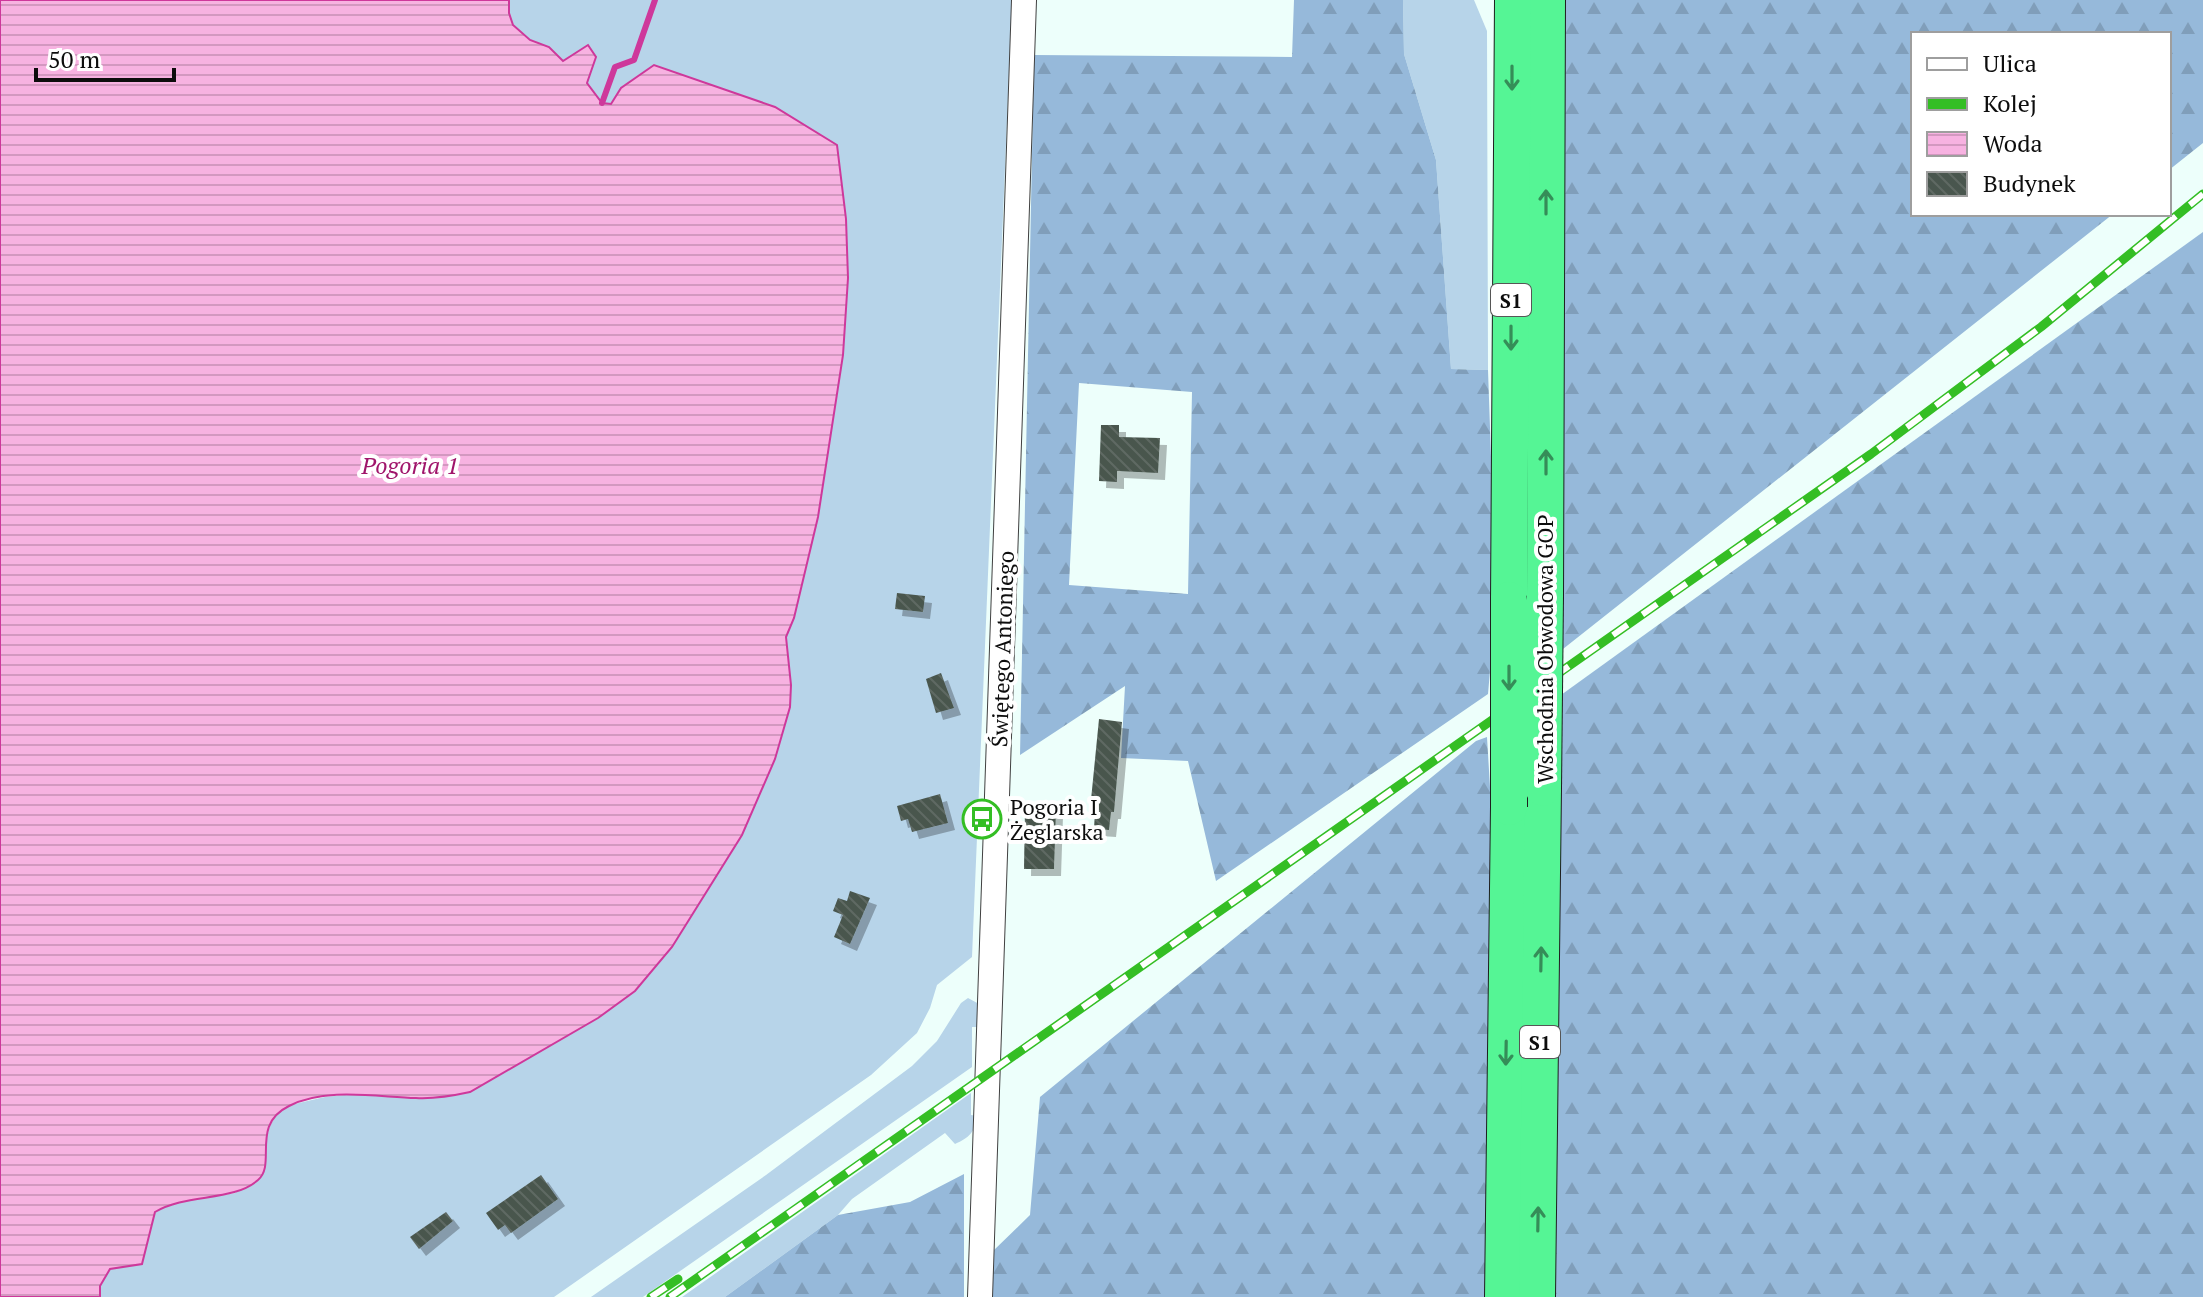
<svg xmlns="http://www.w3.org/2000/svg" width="2203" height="1297" viewBox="0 0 2203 1297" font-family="'PT Serif',serif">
  <defs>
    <pattern id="forest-firs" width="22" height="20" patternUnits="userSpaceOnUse" patternTransform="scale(2)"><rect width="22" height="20" fill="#96b9da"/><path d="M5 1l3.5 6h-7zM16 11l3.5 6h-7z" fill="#809eba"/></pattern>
    <pattern id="water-rules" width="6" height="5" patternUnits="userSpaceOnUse" patternTransform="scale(2)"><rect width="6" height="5" fill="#f7b2e1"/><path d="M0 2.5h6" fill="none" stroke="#d398c0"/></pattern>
    <pattern id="building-back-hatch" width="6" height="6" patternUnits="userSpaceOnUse" patternTransform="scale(2)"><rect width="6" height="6" fill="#49564e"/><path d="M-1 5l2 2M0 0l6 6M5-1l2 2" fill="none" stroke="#5f6963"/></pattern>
    <filter id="shadow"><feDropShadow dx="7" dy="7" stdDeviation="0" flood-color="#0004"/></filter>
  </defs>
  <rect width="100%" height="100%" fill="#edfffb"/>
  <!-- grass -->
  <g fill="#b7d4e9">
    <path d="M 509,0 L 1012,0 L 972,957 L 937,985 L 930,1008 L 917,1033 L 871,1075 L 554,1297 L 100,1297 L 100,1286 L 110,1269 L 142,1264 L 155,1212 L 168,1204 L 235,1193 L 265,1167 L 265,1134 L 277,1114 L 290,1105 L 325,1097 L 364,1093 L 417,1098 L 470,1092 L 598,1018 L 635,991 L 672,947 L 742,835 L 775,759 L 790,707 L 791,685 L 786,637 L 794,618 L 843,355 L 848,278 L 846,219 L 803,125 L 775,107 L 621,88 L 611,104 L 602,103 L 587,83 L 596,57 L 588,46 L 563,61 L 549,47 L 530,40 L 513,25 L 509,13 Z"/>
    <path d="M 1403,0 L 1474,0 L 1487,31 L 1488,370 L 1451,369 L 1436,160 L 1404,54 Z"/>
    <path d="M 968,998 L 979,1004 L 979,1027 L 972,1027 L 972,1067 L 643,1297 L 591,1297 L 766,1175 L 912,1066 L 937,1041 L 961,1003 Z"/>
    <path d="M 971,1093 L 971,1115 L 978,1116 C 975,1132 969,1138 955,1144 L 945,1133 L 852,1199 L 838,1215 L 725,1297 L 682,1297 Z"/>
  </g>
  <!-- forest -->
  <g fill="url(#forest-firs)" fill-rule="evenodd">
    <path d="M 1294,0 L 1403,0 L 1404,54 L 1436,160 L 1451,369 L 1488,370 L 1496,601 L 1488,694 L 1216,881 L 1188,761 L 1121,758 L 1125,686 L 1020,755 L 1034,55 L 1292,57 ZM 1079,383 L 1192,392 L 1188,594 L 1069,585 Z"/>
    <path d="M 1563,0 L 2203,0 L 2203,143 L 2169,170 L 2169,34 L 1913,34 L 1913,214 L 2113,214 L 1563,649 Z"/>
    <path d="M 2203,232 L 2203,1297 L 1554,1297 L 1561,695 Z"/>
    <path d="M 1487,737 L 1492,821 L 1487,1297 L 991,1297 L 992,1252 L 1030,1215 L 1040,1097 L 1476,741 Z"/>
    <path d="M 964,1174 L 964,1297 L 725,1297 L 838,1215 L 910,1202 Z"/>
  </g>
  <!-- water -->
  <path fill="url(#water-rules)" stroke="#ce389b" stroke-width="2" d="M 0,0 L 509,0 L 509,13 L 513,25 L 530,40 L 549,47 L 563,61 L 588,45 L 596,57 L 587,83 L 602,103 L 611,104 L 621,88 L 654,65 L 775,107 L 837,145 L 846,219 L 848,278 L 843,355 L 818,517 L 794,618 L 786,637 L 791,685 L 790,707 L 775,759 L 742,835 L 672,947 L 635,991 L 598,1018 L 470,1092 C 452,1096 434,1099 416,1098 C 377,1097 326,1087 289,1106 C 250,1125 277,1164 258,1180 C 233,1202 187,1193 155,1212 L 142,1264 L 110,1269 L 100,1286 L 100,1297 L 0,1297 Z"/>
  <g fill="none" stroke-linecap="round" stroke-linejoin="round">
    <!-- stream -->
    <path stroke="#ce389b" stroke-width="6" d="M 602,103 L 615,67 L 634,60 L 655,0"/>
  </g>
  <!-- building -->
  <g fill="url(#building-back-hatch)" filter="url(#shadow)">
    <path d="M 1101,425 L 1119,425 L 1119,437 L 1160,438 L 1158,473 L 1117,471 L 1117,482 L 1099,481 Z"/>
    <path d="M 897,593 L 925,596 L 923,612 L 895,609 Z"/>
    <path d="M 941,673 L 954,708 L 936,713 L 926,679 Z"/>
    <path d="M 1099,719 L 1122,722 L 1114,812 L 1111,812 L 1109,830 L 1094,829 L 1095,811 L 1090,810 Z"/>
    <path d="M 940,794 L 948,823 L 912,832 L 908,819 L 901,821 L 897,806 Z"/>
    <path d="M 1025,808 L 1056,809 L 1054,869 L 1024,869 Z"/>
    <path d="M 850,891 L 870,898 L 850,944 L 834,937 L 843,915 L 833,911 L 838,898 L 847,901 Z"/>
    <path d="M 541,1175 L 558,1199 L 511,1233 L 505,1225 L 498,1230 L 486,1213 Z"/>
    <path d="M 446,1212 L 453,1221 L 419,1249 L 410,1237 Z"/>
  </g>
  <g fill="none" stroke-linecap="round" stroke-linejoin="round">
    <defs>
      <path id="tertiary" d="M 980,1297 L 1024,0"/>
      <g id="motorway">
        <path d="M 1545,596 L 1547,0"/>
        <path d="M 1509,600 L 1513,0"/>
        <path d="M 1503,1297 L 1509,807"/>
        <path d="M 1537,1297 L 1543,788"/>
      </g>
    </defs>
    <!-- tertiary casing -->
    <use href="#tertiary" stroke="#404040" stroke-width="26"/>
    <!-- motorway casing -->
    <use href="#motorway" stroke="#1e1e1e" stroke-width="38"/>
    <!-- tertiary -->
    <use href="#tertiary" stroke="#fff" stroke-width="24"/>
    <!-- motorway -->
    <use href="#motorway" stroke="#55f595" stroke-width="36"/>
    <defs>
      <g id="rail">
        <path d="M 651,1297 L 678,1279"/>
        <path d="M 670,1297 L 1871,454 L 2041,327 L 2203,194"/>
      </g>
    </defs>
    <!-- rail casing -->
    <use href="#rail" stroke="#34be24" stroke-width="9"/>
    <!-- rail -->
    <use href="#rail" stroke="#fff" stroke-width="6" stroke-dasharray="18" stroke-linecap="butt"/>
    <defs>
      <g id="motorway-bridge">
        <path d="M 1543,788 L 1545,596"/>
        <path d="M 1509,807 L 1509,600"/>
      </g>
    </defs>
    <!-- motorway-bridge casing -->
    <use href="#motorway-bridge" stroke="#1e1e1e" stroke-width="38" stroke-linecap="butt"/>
    <!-- motorway-bridge -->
    <use href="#motorway-bridge" stroke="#55f595" stroke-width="36"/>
  </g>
  <!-- one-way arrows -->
  <defs><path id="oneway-shaft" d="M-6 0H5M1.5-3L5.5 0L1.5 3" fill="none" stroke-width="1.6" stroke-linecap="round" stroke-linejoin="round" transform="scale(2)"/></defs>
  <g stroke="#358d58">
    <use href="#oneway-shaft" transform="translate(1512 78) rotate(90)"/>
    <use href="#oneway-shaft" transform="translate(1546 202) rotate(-90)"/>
    <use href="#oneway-shaft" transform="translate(1511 338) rotate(90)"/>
    <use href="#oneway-shaft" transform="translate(1546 462) rotate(-90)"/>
    <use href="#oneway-shaft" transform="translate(1509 678) rotate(90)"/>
    <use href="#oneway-shaft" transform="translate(1541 959) rotate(-89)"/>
    <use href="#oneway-shaft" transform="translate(1506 1053) rotate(91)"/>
    <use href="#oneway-shaft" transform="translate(1538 1219) rotate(-89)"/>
  </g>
  <!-- icons -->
  <defs>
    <symbol id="bus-ring" viewBox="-11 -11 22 22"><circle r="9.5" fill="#fff" stroke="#34be24" stroke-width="1.5"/><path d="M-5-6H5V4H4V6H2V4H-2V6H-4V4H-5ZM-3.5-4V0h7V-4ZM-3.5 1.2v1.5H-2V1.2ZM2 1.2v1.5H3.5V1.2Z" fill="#34be24"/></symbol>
  </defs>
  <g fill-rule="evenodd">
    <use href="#bus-ring" x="960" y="797" width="44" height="44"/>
  </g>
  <g text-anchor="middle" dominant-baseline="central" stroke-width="8" stroke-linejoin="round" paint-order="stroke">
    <!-- shield labels -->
    <g fill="#fff" stroke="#565656" stroke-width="2">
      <rect x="1491" y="284" width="40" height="32" rx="6"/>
      <rect x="1520" y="1026" width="40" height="32" rx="6"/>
    </g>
    <g font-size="20" font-weight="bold" fill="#0d0d0d">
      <text x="1511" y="300">S1</text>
      <text x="1540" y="1042">S1</text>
    </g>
    <!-- street labels -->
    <g font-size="22" fill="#0d0d0d" stroke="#fff">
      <text transform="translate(1002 649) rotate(-88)">Świętego Antoniego</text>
      <text transform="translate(1544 649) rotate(-90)">Wschodnia Obwodowa GOP</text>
    </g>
    <!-- poi labels -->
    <g font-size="22" fill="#0d0d0d" stroke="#fff" text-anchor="start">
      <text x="1010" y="806">Pogoria I<tspan x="1010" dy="25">Żeglarska</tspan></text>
    </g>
    <!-- water labels -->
    <g font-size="24" font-style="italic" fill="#a0156b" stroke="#fff">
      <text x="410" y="465">Pogoria 1</text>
    </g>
  </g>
  <!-- legend -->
  <rect x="1911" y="32" width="260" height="184" fill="#ffffff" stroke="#9e9e9e" stroke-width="2"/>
  <rect x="1927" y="58" width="40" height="12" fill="#ffffff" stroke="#9e9e9e" stroke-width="2"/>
  <text x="1983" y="72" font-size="24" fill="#0d0d0d">Ulica</text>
  <rect x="1927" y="98" width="40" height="12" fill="#34be24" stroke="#9e9e9e" stroke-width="2"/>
  <text x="1983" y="112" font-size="24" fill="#0d0d0d">Kolej</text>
  <rect x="1927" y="132" width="40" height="24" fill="url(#water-rules)" stroke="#9e9e9e" stroke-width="2"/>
  <text x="1983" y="152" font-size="24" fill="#0d0d0d">Woda</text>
  <rect x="1927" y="172" width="40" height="24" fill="url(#building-back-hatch)" stroke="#9e9e9e" stroke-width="2"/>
  <text x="1983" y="192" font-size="24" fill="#0d0d0d">Budynek</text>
  <!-- scale -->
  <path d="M36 68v12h138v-12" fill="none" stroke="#0d0d0d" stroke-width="4"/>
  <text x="48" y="68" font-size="24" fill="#0d0d0d" stroke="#ffffff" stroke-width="6" paint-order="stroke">50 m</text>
</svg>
